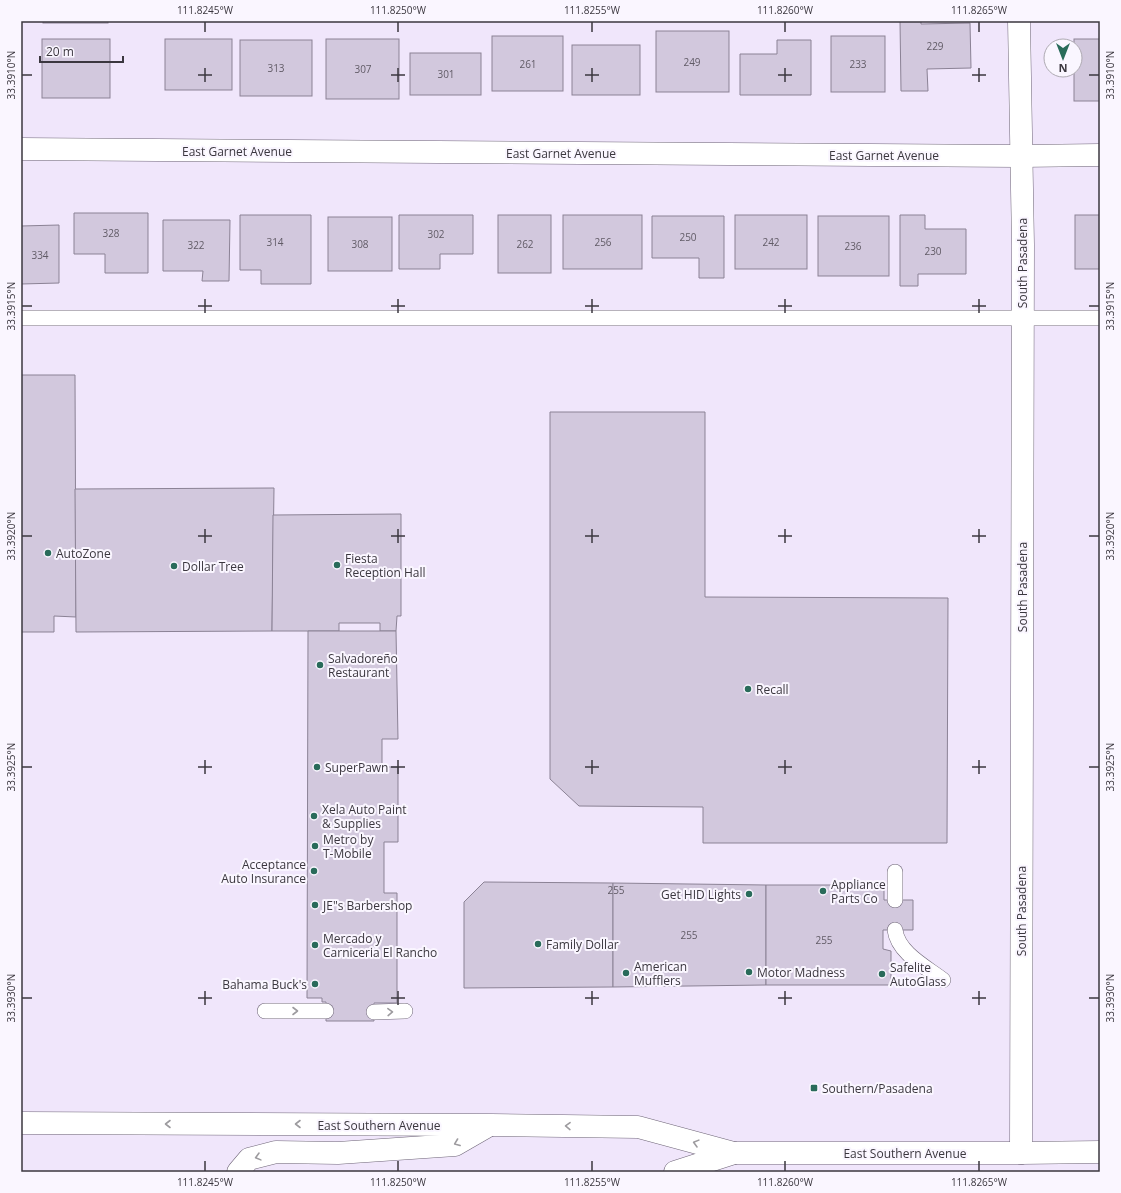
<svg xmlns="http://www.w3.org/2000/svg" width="1121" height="1193" viewBox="0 0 1121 1193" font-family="'Open Sans',sans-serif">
  <rect width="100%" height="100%" fill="#f0e6fb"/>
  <!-- building -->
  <g fill="#d2c8dd" stroke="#8b8295">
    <rect x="43" y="21" width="65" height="2"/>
    <path d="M 900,21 L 921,21 L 921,24 L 970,23 L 971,68 L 927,69 L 928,91 L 901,91 Z"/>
    <rect x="656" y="31" width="73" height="61"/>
    <rect x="492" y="36" width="71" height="55"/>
    <rect x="831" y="36" width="54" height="56"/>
    <rect x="42" y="39" width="68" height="59"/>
    <rect x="165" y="39" width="67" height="51"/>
    <rect x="326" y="39" width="73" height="60"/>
    <rect x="1074" y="39" width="26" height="62"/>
    <rect x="240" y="40" width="72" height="56"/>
    <path d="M 777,40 L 811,40 L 811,95 L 740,95 L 740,54 L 777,54 Z"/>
    <rect x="572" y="45" width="68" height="50"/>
    <rect x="410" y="53" width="71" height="42"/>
    <path d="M 74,213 L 148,213 L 148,273 L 105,273 L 105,254 L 74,254 Z"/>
    <path d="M 240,215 L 311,215 L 311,284 L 261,284 L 261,270 L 240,270 Z"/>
    <path d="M 399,215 L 473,215 L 473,254 L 440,254 L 440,269 L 399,269 Z"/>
    <rect x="498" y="215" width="53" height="58"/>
    <rect x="563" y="215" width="79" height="54"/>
    <rect x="735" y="215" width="72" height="54"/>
    <path d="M 900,215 L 925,215 L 925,229 L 966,229 L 966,274 L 918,274 L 918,286 L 900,286 Z"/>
    <rect x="1075" y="215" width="25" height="54"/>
    <path d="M 652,216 L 724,216 L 724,278 L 699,278 L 699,258 L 652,258 Z"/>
    <rect x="818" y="216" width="71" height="60"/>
    <rect x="328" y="217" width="64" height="54"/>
    <path d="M 163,220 L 230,220 L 229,281 L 202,281 L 203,271 L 163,271 Z"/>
    <path d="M 59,225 L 59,283 L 21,284 L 21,226 Z"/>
    <path d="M 21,375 L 75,375 L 76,617 L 54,616 L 54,632 L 21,632 Z"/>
    <path d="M 550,412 L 705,412 L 705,597 L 948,598 L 947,843 L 703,843 L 703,807 L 579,806 L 550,779 Z"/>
    <path d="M 274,488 L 272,631 L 76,632 L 75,489 Z"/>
    <path d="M 401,514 L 401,616 L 397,616 L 396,631 L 380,631 L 380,623 L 339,623 L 339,631 L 272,631 L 273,515 Z"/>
    <path d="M 308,631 L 396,631 L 398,739 L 382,739 L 382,767 L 398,767 L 398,842 L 384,842 L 384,893 L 397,893 L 397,1003 L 374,1003 L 374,1021 L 326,1021 L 326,1002 L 322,1002 L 322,998 L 307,998 Z"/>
    <path d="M 484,882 L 613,883 L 613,987 L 464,988 L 464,902 Z"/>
    <path d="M 613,883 L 766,885 L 766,985 L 613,987 Z"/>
    <path d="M 766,885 L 884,885 L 884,900 L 913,900 L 913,930 L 883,930 L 883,949 L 891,951 L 891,985 L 766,985 Z"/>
  </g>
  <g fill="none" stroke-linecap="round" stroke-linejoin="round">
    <defs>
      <g id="service">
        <path d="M 21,318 L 1100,318"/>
        <path d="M 895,872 L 895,900"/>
        <path d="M 895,930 C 898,953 926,967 943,980"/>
        <path d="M 265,1011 L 326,1011"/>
        <path d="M 374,1012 L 405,1011"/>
      </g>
      <g id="minor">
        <path d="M 1019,21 L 1023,245 L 1021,1153"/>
        <path d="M 21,149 L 1021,156 L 1100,155"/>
      </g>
      <g id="secondary">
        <path d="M 21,1123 L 491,1125 L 638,1127 L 734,1153 L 1021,1153 L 1100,1152"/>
        <path d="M 238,1172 L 249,1159 L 276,1152 L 338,1153 L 455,1145 L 488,1126"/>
        <path d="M 675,1172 L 734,1153"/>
      </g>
    </defs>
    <!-- service casing -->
    <use href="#service" stroke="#6e6577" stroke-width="16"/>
    <!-- minor casing -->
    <use href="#minor" stroke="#6e6577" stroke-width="23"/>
    <!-- secondary casing -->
    <use href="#secondary" stroke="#6e6577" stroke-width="23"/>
    <!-- service -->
    <use href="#service" stroke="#fff" stroke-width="15"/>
    <!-- minor -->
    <use href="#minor" stroke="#fff" stroke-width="22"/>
    <!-- secondary -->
    <use href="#secondary" stroke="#fff" stroke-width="22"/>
  </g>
  <!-- one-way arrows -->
  <defs><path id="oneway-chevron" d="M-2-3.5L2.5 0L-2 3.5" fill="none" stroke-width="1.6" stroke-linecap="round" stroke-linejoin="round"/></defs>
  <g stroke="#9d9b9f">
    <use href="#oneway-chevron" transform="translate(295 1011)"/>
    <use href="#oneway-chevron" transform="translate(390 1012) rotate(-2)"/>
    <use href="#oneway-chevron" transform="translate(168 1124) rotate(-180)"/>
    <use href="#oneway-chevron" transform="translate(298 1124) rotate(-180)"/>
    <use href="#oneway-chevron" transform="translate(568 1126) rotate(-179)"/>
    <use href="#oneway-chevron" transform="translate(457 1143) rotate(159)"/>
    <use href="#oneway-chevron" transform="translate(696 1143) rotate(-165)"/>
    <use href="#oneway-chevron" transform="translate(258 1157) rotate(165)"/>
  </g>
  <!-- ticks -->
  <path fill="none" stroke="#3b373f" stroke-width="1.5" d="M 205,22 L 205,32M 398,22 L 398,32M 592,22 L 592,32M 785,22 L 785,32M 979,22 L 979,32M 205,68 L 205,82M 398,68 L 398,82M 592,68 L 592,82M 785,68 L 785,82M 979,68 L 979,82M 22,75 L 32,75M 198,75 L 212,75M 391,75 L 405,75M 585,75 L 599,75M 778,75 L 792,75M 972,75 L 986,75M 1089,75 L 1099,75M 205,299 L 205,313M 398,299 L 398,313M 592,299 L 592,313M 785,299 L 785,313M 979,299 L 979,313M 22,306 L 32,306M 198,306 L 212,306M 391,306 L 405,306M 585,306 L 599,306M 778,306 L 792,306M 972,306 L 986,306M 1089,306 L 1099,306M 205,529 L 205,543M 398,529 L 398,543M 592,529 L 592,543M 785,529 L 785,543M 979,529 L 979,543M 22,536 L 32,536M 198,536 L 212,536M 391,536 L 405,536M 585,536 L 599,536M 778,536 L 792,536M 972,536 L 986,536M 1089,536 L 1099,536M 205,760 L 205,774M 398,760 L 398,774M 592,760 L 592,774M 785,760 L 785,774M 979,760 L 979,774M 22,767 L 32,767M 198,767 L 212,767M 391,767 L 405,767M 585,767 L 599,767M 778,767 L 792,767M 972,767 L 986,767M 1089,767 L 1099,767M 205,991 L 205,1005M 398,991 L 398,1005M 592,991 L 592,1005M 785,991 L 785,1005M 979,991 L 979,1005M 22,998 L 32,998M 198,998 L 212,998M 391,998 L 405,998M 585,998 L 599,998M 778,998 L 792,998M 972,998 L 986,998M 1089,998 L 1099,998M 205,1161 L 205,1171M 398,1161 L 398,1171M 592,1161 L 592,1171M 785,1161 L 785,1171M 979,1161 L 979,1171"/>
  <!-- markers -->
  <g fill="#296b5a" stroke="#faf6ff" stroke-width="1.5">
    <circle cx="48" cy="553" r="4"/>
    <circle cx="337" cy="565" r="4"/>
    <circle cx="174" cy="566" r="4"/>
    <circle cx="320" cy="665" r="4"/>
    <circle cx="748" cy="689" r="4"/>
    <circle cx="317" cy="767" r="4"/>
    <circle cx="314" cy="816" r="4"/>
    <circle cx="315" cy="846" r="4"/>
    <circle cx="314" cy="871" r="4"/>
    <circle cx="823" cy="891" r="4"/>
    <circle cx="749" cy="894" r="4"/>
    <circle cx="315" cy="905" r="4"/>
    <circle cx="538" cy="944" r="4"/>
    <circle cx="315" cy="945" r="4"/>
    <circle cx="749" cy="972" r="4"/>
    <circle cx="626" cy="973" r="4"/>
    <circle cx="882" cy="974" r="4"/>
    <circle cx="315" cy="984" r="4"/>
    <rect x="810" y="1084" width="8" height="8" rx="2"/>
  </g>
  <g text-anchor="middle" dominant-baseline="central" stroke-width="4" stroke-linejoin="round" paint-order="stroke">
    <!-- number labels -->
    <g font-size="10" fill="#615b66">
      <text x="935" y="46">229</text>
      <text x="692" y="62">249</text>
      <text x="528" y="64">261</text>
      <text x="858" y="64">233</text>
      <text x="276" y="68">313</text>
      <text x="363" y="69">307</text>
      <text x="446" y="74">301</text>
      <text x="111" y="233">328</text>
      <text x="436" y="234">302</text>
      <text x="688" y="237">250</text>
      <text x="275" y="242">314</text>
      <text x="603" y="242">256</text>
      <text x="771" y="242">242</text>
      <text x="360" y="244">308</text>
      <text x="525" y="244">262</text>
      <text x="196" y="245">322</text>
      <text x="853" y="246">236</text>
      <text x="933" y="251">230</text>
      <text x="40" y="255">334</text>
      <text x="616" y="890">255</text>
      <text x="689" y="935">255</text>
      <text x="824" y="940">255</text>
    </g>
    <!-- street labels -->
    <g font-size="12" fill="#3b373f" stroke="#faf6ff">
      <text x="237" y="151">East Garnet Avenue</text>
      <text x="561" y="153">East Garnet Avenue</text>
      <text x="884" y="155">East Garnet Avenue</text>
      <text transform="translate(1022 263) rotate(-90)">South Pasadena</text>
      <text transform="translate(1022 587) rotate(-90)">South Pasadena</text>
      <text transform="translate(1021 911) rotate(-90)">South Pasadena</text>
      <text x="379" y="1125">East Southern Avenue</text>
      <text x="905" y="1153">East Southern Avenue</text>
    </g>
    <!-- poi labels -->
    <g font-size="12" fill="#3b373f" stroke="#faf6ff" text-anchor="start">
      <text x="56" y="553">AutoZone</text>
      <text x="345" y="558">Fiesta<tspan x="345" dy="14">Reception Hall</tspan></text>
      <text x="182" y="566">Dollar Tree</text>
      <text x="328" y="658">Salvadoreño<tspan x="328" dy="14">Restaurant</tspan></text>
      <text x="756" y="689">Recall</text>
      <text x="325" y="767">SuperPawn</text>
      <text x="322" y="809">Xela Auto Paint<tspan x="322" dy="14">&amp; Supplies</tspan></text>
      <text x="323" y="839">Metro by<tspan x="323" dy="14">T-Mobile</tspan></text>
      <text x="306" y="864" text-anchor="end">Acceptance<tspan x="306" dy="14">Auto Insurance</tspan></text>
      <text x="831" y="884">Appliance<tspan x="831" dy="14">Parts Co</tspan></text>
      <text x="741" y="894" text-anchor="end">Get HID Lights</text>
      <text x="323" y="905">JE"s Barbershop</text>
      <text x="323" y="938">Mercado y<tspan x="323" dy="14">Carniceria El Rancho</tspan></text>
      <text x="546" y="944">Family Dollar</text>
      <text x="634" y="966">American<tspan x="634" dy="14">Mufflers</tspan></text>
      <text x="890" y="967">Safelite<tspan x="890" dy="14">AutoGlass</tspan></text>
      <text x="757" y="972">Motor Madness</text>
      <text x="307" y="984" text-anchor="end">Bahama Buck's</text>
      <text x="822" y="1088">Southern/Pasadena</text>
    </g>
  </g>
  <!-- border -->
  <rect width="1121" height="1193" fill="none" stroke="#faf6ff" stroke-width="44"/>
  <!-- north arrow -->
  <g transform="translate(1063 58) rotate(180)"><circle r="19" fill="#faf6ff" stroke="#aeaab2"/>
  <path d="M0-3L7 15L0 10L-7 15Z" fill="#296b5a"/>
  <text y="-6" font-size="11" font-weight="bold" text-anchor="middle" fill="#3b373f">N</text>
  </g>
  <!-- scale -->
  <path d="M40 56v6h83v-6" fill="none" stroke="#3b373f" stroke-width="2"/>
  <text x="46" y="56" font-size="12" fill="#3b373f" stroke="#faf6ff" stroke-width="3" paint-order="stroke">20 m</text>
  <rect x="22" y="22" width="1077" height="1149" fill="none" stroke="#3b373f" stroke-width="1.5"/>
  <g font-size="10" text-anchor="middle" fill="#3b373f">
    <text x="205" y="14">111.8245°W</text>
    <text x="398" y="14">111.8250°W</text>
    <text x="592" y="14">111.8255°W</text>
    <text x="785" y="14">111.8260°W</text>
    <text x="979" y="14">111.8265°W</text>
    <text transform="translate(1110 75) rotate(-90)" y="4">33.3910°N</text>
    <text transform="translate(11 75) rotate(-90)" y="4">33.3910°N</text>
    <text transform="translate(1110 306) rotate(-90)" y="4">33.3915°N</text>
    <text transform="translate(11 306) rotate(-90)" y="4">33.3915°N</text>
    <text transform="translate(1110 536) rotate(-90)" y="4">33.3920°N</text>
    <text transform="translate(11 536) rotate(-90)" y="4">33.3920°N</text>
    <text transform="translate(1110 767) rotate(-90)" y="4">33.3925°N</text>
    <text transform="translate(11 767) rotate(-90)" y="4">33.3925°N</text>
    <text transform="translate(1110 998) rotate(-90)" y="4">33.3930°N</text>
    <text transform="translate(11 998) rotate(-90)" y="4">33.3930°N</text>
    <text x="205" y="1186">111.8245°W</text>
    <text x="398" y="1186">111.8250°W</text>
    <text x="592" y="1186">111.8255°W</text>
    <text x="785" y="1186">111.8260°W</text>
    <text x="979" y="1186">111.8265°W</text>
  </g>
</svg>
